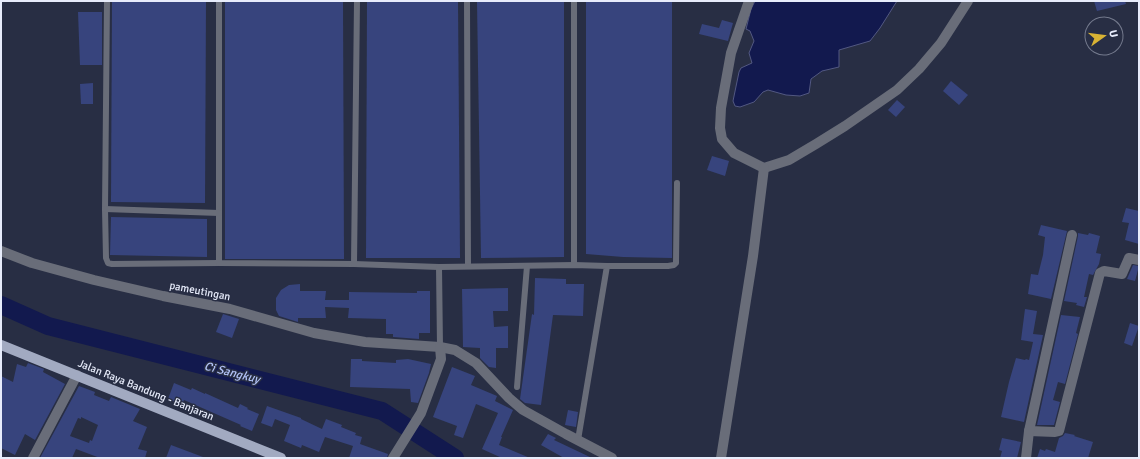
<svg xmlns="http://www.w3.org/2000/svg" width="1140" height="459" viewBox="0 0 1140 459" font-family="Signika,sans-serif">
  <rect width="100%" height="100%" fill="#282e44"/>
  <!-- water -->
  <path fill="#12194e" stroke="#525882" d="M 755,1 L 897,1 L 880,28 L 870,41 L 839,50 L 839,67 L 822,71 L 811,79 L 809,93 L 800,96 L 786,95 L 768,90 L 763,92 L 754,102 L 740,107 L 735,106 L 733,101 L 739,72 L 741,68 L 752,63 L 749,53 L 754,41 L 750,31 L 746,29 L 751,9 Z"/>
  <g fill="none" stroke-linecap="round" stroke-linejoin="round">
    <!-- river -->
    <path stroke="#12194e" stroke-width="18" d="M 1,305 L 48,326 L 382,411 L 455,458"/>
  </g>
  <!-- building -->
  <g fill="#37447d" fill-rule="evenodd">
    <path d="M 112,1 L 206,1 L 205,203 L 111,202 Z"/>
    <path d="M 225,1 L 343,1 L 344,259 L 225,259 Z"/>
    <path d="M 367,1 L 458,1 L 460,258 L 366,258 Z"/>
    <path d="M 477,1 L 564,1 L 564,257 L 481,258 Z"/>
    <path d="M 586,1 L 672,1 L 672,258 L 623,257 L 586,254 Z"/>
    <path d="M 1094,1 L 1125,1 L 1126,4 L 1097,11 Z"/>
    <path d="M 78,12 L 102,12 L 102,65 L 80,65 Z"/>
    <path d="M 722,20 L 733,23 L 728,41 L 699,34 L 702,24 L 719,28 Z"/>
    <path d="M 951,81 L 968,95 L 959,105 L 943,91 Z"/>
    <path d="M 93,83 L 93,104 L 81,104 L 80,84 Z"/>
    <path d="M 897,100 L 905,107 L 896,117 L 888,110 Z"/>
    <path d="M 712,156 L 729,161 L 725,176 L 707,170 Z"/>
    <path d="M 1126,208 L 1139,211 L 1139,244 L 1125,240 L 1129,223 L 1122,222 Z"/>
    <path d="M 111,217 L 207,219 L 207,257 L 110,255 Z"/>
    <path d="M 1041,225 L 1067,231 L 1051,299 L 1028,294 L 1031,274 L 1038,275 L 1043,255 L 1045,237 L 1038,235 Z"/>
    <path d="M 1078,233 L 1088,235 L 1089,233 L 1100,236 L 1096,253 L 1101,254 L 1099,264 L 1093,275 L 1089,274 L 1084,297 L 1087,297 L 1084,307 L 1076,305 L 1077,303 L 1064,301 L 1078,236 Z"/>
    <path d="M 1133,265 L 1139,266 L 1135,281 L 1127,279 Z"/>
    <path d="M 535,278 L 566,279 L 566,284 L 584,284 L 583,316 L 553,315 L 541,405 L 525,403 L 520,399 L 532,314 L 534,315 Z"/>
    <path d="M 300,284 L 300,291 L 326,291 L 325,300 L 349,300 L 349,292 L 417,293 L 417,291 L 430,291 L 430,333 L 419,333 L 419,339 L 393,337 L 393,334 L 386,334 L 386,319 L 348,318 L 349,308 L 325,307 L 326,318 L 298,318 L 298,322 L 279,316 L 276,310 L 276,298 L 281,290 L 289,285 Z"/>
    <path d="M 508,288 L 508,311 L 493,311 L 494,327 L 508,326 L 508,348 L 496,348 L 496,368 L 489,367 L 480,358 L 480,348 L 463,347 L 462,289 Z"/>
    <path d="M 1025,309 L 1037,311 L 1033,334 L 1043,335 L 1024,422 L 1001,417 L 1009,382 L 1016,358 L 1025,360 L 1026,359 L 1029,360 L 1033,342 L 1021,340 Z"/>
    <path d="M 223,314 L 239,319 L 232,338 L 216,332 Z"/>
    <path d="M 1061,315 L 1080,317 L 1076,333 L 1078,334 L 1065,384 L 1058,382 L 1053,400 L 1060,402 L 1054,425 L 1037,425 Z"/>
    <path d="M 1130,323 L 1139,326 L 1132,346 L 1124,343 Z"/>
    <path d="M 351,359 L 362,359 L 362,361 L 396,363 L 396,360 L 408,359 L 431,364 L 429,373 L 418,403 L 411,402 L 410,389 L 350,387 Z"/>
    <path d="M 28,363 L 44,369 L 43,372 L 65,384 L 35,440 L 25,434 L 15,455 L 1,448 L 1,376 L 13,382 L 17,364 L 26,367 Z"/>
    <path d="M 452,367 L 475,376 L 471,385 L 497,396 L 495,401 L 513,410 L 501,437 L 502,437 L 499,445 L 530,458 L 502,458 L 482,449 L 498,413 L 476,404 L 463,438 L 454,435 L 457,426 L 433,417 Z"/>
    <path d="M 174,383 L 191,390 L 192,388 L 205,394 L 205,393 L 238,408 L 240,404 L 248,408 L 247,409 L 259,414 L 252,431 L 240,426 L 241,425 L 184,400 L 182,405 L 168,399 Z"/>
    <path d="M 79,386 L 95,392 L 94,395 L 109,401 L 111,397 L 140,409 L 133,421 L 147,427 L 138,449 L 147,451 L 145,458 L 100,458 L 76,449 L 72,458 L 40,458 ZM 81,417 L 98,425 L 92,441 L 90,440 L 89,443 L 70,436 L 78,418 L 81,419 Z"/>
    <path d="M 267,406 L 301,418 L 301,419 L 322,429 L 326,419 L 342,425 L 341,427 L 356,433 L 355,435 L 362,437 L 360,444 L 388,454 L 387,458 L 349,458 L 353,446 L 325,437 L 319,452 L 302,445 L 301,448 L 284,441 L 290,425 L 275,419 L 272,427 L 261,423 Z"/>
    <path d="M 568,410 L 578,412 L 576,427 L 565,425 Z"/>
    <path d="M 1065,433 L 1075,435 L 1074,436 L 1093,442 L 1088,458 L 1037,458 L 1040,449 L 1045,451 L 1046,449 L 1055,452 L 1059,438 L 1063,436 Z"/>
    <path d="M 548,434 L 556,438 L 554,440 L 592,458 L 564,458 L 541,445 Z"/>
    <path d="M 1002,438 L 1021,442 L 1017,458 L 1000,458 L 1002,451 L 999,450 Z"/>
    <path d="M 171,445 L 203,457 L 203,458 L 166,458 Z"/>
  </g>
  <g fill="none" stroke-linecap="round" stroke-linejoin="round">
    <!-- lane -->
    <g stroke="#696d79" stroke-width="6">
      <path d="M 107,1 L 105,209 L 106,258 L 108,263 L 112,264 L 219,263"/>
      <path d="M 219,1 L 219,263 L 354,264 L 439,267"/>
      <path d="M 467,1 L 468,266"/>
      <path d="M 574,1 L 574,265"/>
      <path d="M 105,209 L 219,213"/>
      <path d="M 354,264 L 357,1"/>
      <path d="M 607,266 L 668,266 L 674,265 L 676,263 L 677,183"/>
      <path d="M 440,347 L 439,267 L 574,265 L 607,266 L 578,440"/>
      <path d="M 517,387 L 527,266"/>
    </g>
    <!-- street -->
    <g stroke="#696d79" stroke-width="10">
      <path d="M 749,1 L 731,53 L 721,108 L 720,128 L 722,139 L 734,153 L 764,168 L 789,160 L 816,144 L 845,126 L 897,90 L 919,69 L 941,43 L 968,1"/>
      <path d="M 1,251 L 32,263 L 94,280 L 163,296 L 230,309 L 314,333 L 365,342 L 440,347 L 455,350 L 476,363 L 509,398 L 523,410 L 566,434 L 612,458"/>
      <path d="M 1029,431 L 1055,432 L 1059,431 L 1100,273 L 1104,271 L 1122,274 L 1129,258 L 1139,260"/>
      <path d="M 33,458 L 77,375"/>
      <path d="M 393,458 L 421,413 L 441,359 L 440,347"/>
      <path d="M 721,458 L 753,256 L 764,168"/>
      <path d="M 1026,458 L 1029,431 L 1072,235"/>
    </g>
    <!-- primary -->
    <path stroke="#a2aac1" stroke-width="10" d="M 1,345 L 281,458"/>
  </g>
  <g text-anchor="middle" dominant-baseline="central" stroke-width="3" stroke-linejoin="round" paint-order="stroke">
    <!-- street labels -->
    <g font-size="11" fill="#e7ecfb" stroke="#282e44">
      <text transform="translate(200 291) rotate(11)">pameutingan</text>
      <text transform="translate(146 390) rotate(22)">Jalan Raya Bandung - Banjaran</text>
    </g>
    <!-- water labels -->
    <g font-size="12" font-style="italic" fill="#b3c3f7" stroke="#282e44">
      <text transform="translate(232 373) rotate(14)">Ci Sangkuy</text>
    </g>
  </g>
  <!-- border -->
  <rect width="1140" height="459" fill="none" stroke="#e7ecfb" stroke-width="4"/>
  <!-- north arrow -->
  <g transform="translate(1104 36) rotate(76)"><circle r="19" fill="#282e44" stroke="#747a8d"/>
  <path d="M0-3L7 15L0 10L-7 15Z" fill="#d9b334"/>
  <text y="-6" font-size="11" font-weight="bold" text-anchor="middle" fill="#e7ecfb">U</text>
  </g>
</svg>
